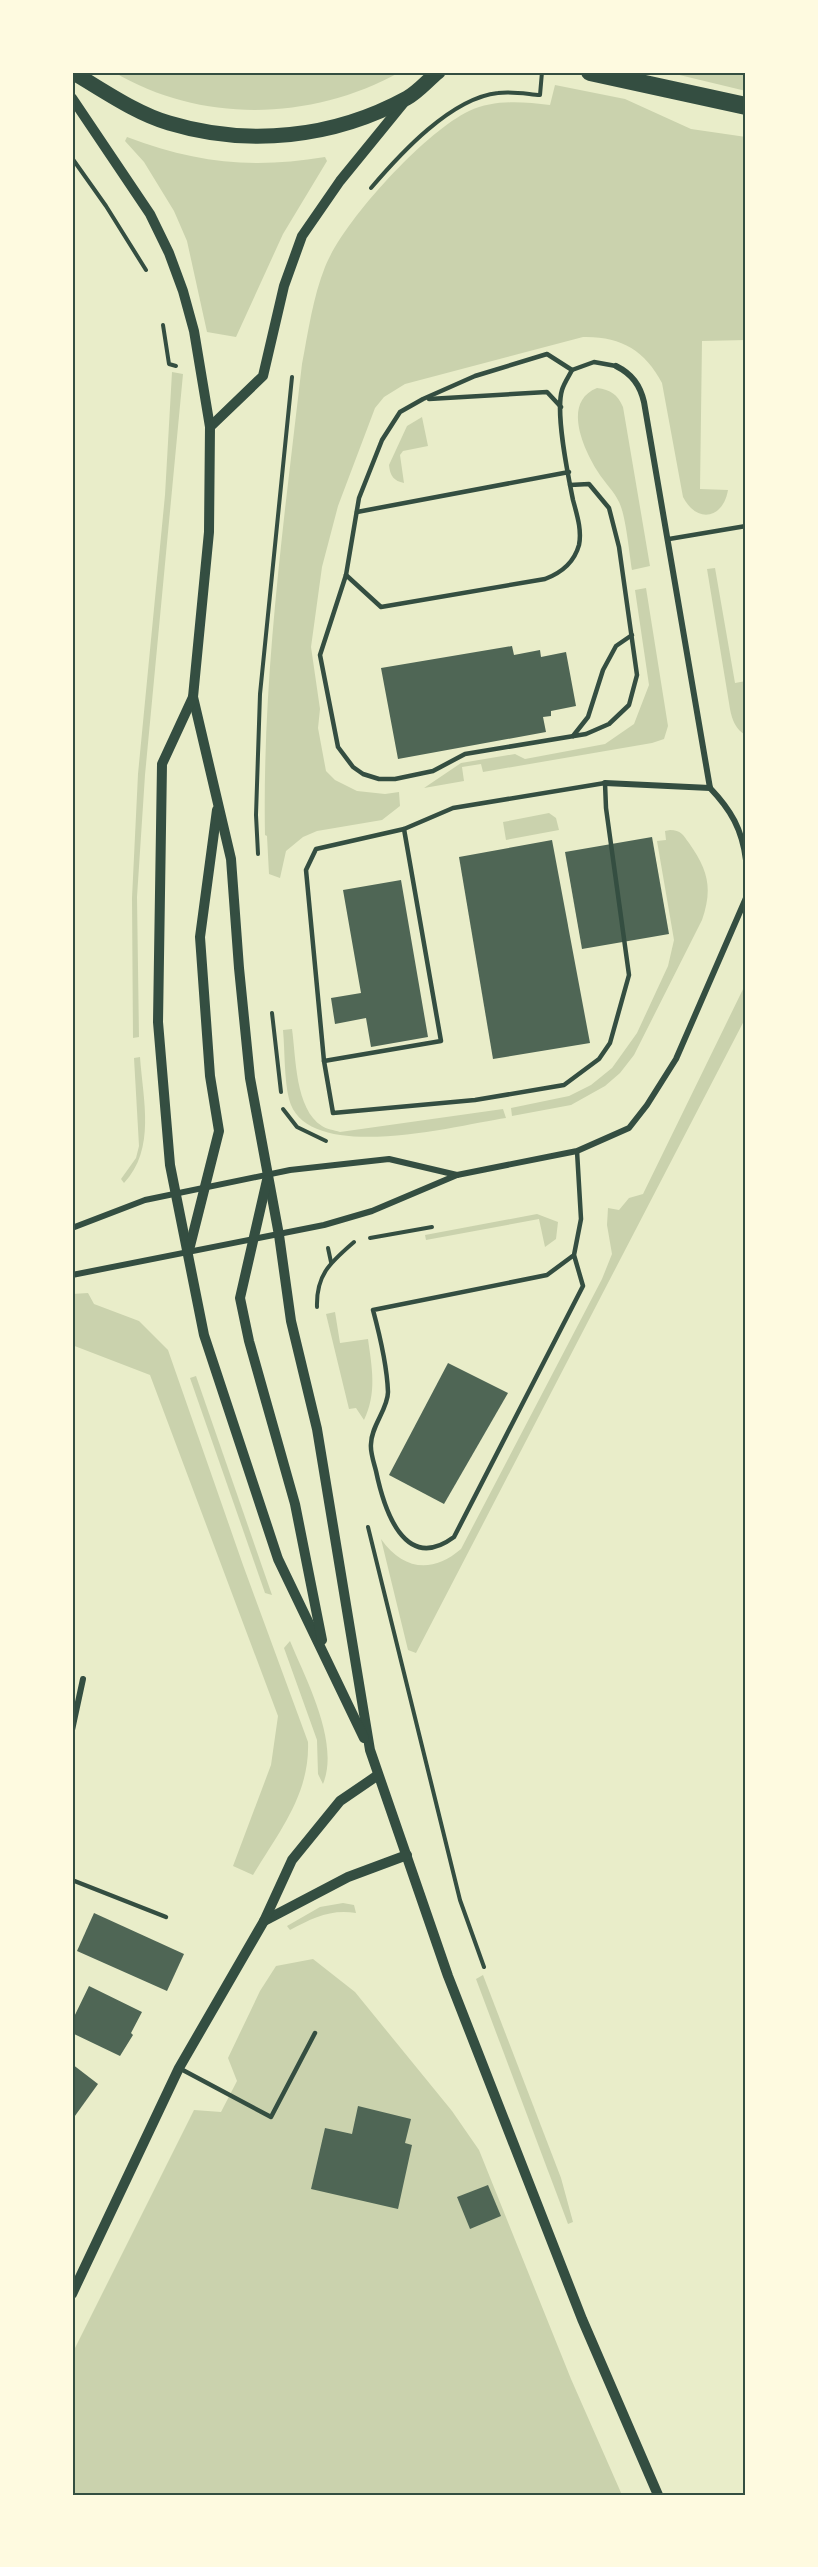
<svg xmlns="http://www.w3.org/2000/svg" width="818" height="2567" viewBox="0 0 818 2567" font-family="Manrope,sans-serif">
  <rect width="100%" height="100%" fill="#e9edc9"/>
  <!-- green -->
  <g fill="#cad2ad">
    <path d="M 114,72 L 400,72 C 312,121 201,124 114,72 Z"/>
    <path d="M 667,72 L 746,72 L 746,91 Z"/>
    <path d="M 555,85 L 625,99 L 691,129 L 746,137 L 746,340 L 702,341 L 700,489 L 728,490 C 723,519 697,524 683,497 L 662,383 C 645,350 620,336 583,337 L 405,384 L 384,397 L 375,408 L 338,506 L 322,567 L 311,647 L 320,709 L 318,728 L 326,771 L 335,780 L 357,791 L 385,794 L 399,792 L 400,806 L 382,820 L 317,831 L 303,837 L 286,851 L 280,878 L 269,874 L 267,836 L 265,835 C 262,678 284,520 302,364 C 308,332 313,297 325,267 C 343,221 425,132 469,111 C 495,99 523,102 550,105 Z"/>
    <path d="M 127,137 C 195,163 253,169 325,157 L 327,161 L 283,234 L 236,337 L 207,332 L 187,241 L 174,211 L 144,162 L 125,141 Z"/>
    <path d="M 172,372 L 183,374 L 145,775 L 137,897 L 139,1037 L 133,1038 L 132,898 L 138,774 L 165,495 Z"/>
    <path d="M 597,388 C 611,390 617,394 623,407 L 650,566 L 632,570 C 629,552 626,516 619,502 C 614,491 604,482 598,472 C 583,448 562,402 597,388 Z"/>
    <path d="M 422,417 L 428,446 L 403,451 L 400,455 L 404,483 C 394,481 390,476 389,465 L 407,426 Z"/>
    <path d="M 715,568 L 735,683 L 746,681 L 746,735 C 736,730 732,720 730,709 L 707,569 Z"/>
    <path d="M 646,588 L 668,726 L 664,739 L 652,743 L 483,772 L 481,764 L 462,767 L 464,781 L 424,788 L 461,763 L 515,754 L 525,759 L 605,744 L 634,724 L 649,685 L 635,590 Z"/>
    <path d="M 549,813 L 556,818 L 559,830 L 506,840 L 503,822 Z"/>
    <path d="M 670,830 C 681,830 683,835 689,843 C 708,870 713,888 702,920 L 634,1055 L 620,1073 L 605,1086 L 571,1105 L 512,1116 L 511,1108 L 569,1096 L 591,1085 L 612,1068 L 637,1033 L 668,966 L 674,940 L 657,841 L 666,840 L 665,831 Z"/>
    <path d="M 746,983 L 746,1017 L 416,1653 L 408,1650 L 381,1539 C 403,1570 432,1574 461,1549 L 602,1279 L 612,1254 L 607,1225 L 608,1208 L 619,1210 L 629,1198 L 643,1194 Z"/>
    <path d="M 292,1029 C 296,1057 295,1109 322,1126 C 326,1129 334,1130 340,1132 L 503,1109 L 506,1118 C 458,1125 306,1166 289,1099 C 284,1078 285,1052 283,1030 Z"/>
    <path d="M 140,1057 C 143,1100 156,1149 124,1183 L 121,1179 L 136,1158 L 139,1146 L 134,1058 Z"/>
    <path d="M 537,1214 L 558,1222 L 556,1239 L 545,1247 L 539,1219 L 426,1240 L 425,1235 Z"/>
    <path d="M 88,1293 L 94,1304 L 139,1321 L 168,1350 L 243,1565 L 308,1742 C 310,1794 279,1832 253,1875 L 233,1866 L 271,1765 L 278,1716 L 150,1375 L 72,1345 L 72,1294 Z"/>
    <path d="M 335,1312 L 340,1343 L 368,1339 C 372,1368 377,1393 364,1420 L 356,1408 L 349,1409 L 326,1314 Z"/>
    <path d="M 196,1376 L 272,1595 L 265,1593 L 190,1378 Z"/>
    <path d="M 290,1641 C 306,1680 340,1742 323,1784 L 318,1774 L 317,1740 L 284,1648 Z"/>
    <path d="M 343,1903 L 354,1905 L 356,1913 C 330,1909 313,1918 290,1930 L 287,1926 L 320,1907 Z"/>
    <path d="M 313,1959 L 355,1992 L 452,2111 L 479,2150 L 571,2379 L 622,2495 L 72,2495 L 72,2354 L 194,2110 L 221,2112 L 237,2081 L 228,2058 L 260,1991 L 276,1966 Z"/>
    <path d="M 483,1975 L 561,2178 L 573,2222 L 568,2224 L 476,1979 Z"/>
  </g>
  <!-- building -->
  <g fill="#4f6655">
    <path d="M 512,646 L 514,655 L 540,650 L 541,657 L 566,652 L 576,706 L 551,711 L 551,716 L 543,717 L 546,732 L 398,759 L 381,668 Z"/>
    <path d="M 652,837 L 669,934 L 582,949 L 565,852 Z"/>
    <path d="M 552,840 L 590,1043 L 493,1059 L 459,857 Z"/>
    <path d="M 401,880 L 428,1037 L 371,1047 L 366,1018 L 335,1024 L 331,998 L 361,993 L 343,890 Z"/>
    <path d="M 448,1363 L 508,1393 L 444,1504 L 389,1475 Z"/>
    <path d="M 94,1913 L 184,1954 L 167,1991 L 77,1951 Z"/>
    <path d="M 89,1986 L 142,2012 L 131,2033 L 133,2035 L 120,2056 L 72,2033 L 72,2021 Z"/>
    <path d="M 72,2064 L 98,2084 L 72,2120 Z"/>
    <path d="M 358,2106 L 411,2119 L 405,2143 L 412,2145 L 398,2209 L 311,2189 L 325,2128 L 352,2134 Z"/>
    <path d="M 488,2185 L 501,2216 L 470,2229 L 457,2197 Z"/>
  </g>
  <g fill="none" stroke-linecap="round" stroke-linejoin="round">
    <!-- path -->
    <g stroke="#344e41" stroke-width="4">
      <path d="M 72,158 L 106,206 L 146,270"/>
      <path d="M 371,188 C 400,154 451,98 498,93 C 512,91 527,94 540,95 L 542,72"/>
      <path d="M 163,325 L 169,364 L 176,366"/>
      <path d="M 258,854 L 256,815 L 260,694 L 292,377"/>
      <path d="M 272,1013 L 281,1092"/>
      <path d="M 283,1109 L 297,1127 L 326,1141"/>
      <path d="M 370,1238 L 432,1227"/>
      <path d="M 328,1248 L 331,1262"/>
      <path d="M 317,1307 C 316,1274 331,1262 354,1242"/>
      <path d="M 368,1527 L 460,1900 L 484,1967"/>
    </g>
    <!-- service -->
    <g stroke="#344e41" stroke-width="4.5">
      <path d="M 429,399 L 547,392 L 561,407"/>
      <path d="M 570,485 L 589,484 L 609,508 L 619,547 L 637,675 L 629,705 L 609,724 L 586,734 L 465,754 L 433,771 L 395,779 L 379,779 L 363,774 L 353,767 L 338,747 L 320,655 L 346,575 L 359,498 L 382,440 L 400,412 L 423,399 L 475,376 L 547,354 L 572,370"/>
      <path d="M 357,512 L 569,472"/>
      <path d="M 669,539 L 746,526"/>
      <path d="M 346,575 L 381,607 L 545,579 C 561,573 574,563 579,545 C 582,530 577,515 573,500 C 568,475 555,413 562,390 C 564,383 569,376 572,370 L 594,362 L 616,366"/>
      <path d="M 573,736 L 588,717 L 603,670 L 616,646 L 632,635"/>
      <path d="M 605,783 L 606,808 L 629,975 L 610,1043 L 599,1059 L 564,1085 L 475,1100 L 333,1113 L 324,1061 L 306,870 L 316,849 L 404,829 L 453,808 Z"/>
      <path d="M 324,1061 L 441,1041 L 404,829"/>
      <path d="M 574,1255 L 583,1286 L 454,1537 C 404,1574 384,1509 376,1471 C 374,1463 370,1452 371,1444 C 371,1426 388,1409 388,1392 C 387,1364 380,1336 373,1310 L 547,1275 L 574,1255 L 581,1219 L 577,1151"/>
      <path d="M 72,1880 L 166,1917"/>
      <path d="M 179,2068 L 271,2117 L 315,2033"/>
    </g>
    <!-- minor -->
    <g stroke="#344e41" stroke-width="6">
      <path d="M 616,366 C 632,374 640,385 644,402 L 710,788 C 731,810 742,829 746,860"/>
      <path d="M 605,783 L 710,788"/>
      <path d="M 72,1228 L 145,1200 L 290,1170 L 389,1159 L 457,1175"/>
      <path d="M 72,1275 L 324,1225 L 372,1211 L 457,1175 L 577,1151 L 629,1128 L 647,1105 L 676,1059 L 746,898"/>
      <path d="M 72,1730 L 83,1679"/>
    </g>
    <!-- tertiary -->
    <g stroke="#344e41" stroke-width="10">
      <path d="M 72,98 L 150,214 L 169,253 L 183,291 L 194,331 L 210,427 L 209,532 L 193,697 L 231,859 L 239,968 L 250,1078 L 279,1235 L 291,1321 L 317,1429 L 370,1750 L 448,1976 L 582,2319 L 658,2495"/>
      <path d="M 210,427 L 263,376 L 284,286 L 302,236 L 340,181 L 406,100"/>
      <path d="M 193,697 L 162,764 L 158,1022 L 170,1165 L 204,1335 L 278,1559 L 364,1738"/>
      <path d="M 267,1180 L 240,1298 L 249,1341 L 295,1504 L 322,1640"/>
      <path d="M 189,1250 L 219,1131 L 210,1076 L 200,937 L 217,810"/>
      <path d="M 264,1921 L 348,1877 L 407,1855"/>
      <path d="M 72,2294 L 179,2068 L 264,1921 L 292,1860 L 340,1801 L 378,1775"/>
    </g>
    <!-- primary -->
    <path stroke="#344e41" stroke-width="15" d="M 72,72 C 103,90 135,113 169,123 C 248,147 334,138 407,98 C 418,92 428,80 438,72"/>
    <!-- motorway -->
    <path stroke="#344e41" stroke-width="18" d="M 590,72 L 746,106"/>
  </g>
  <!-- border -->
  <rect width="818" height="2567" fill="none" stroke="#fefae0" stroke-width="147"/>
  <rect x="74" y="74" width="670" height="2420" fill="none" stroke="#344e41" stroke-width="2"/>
</svg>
